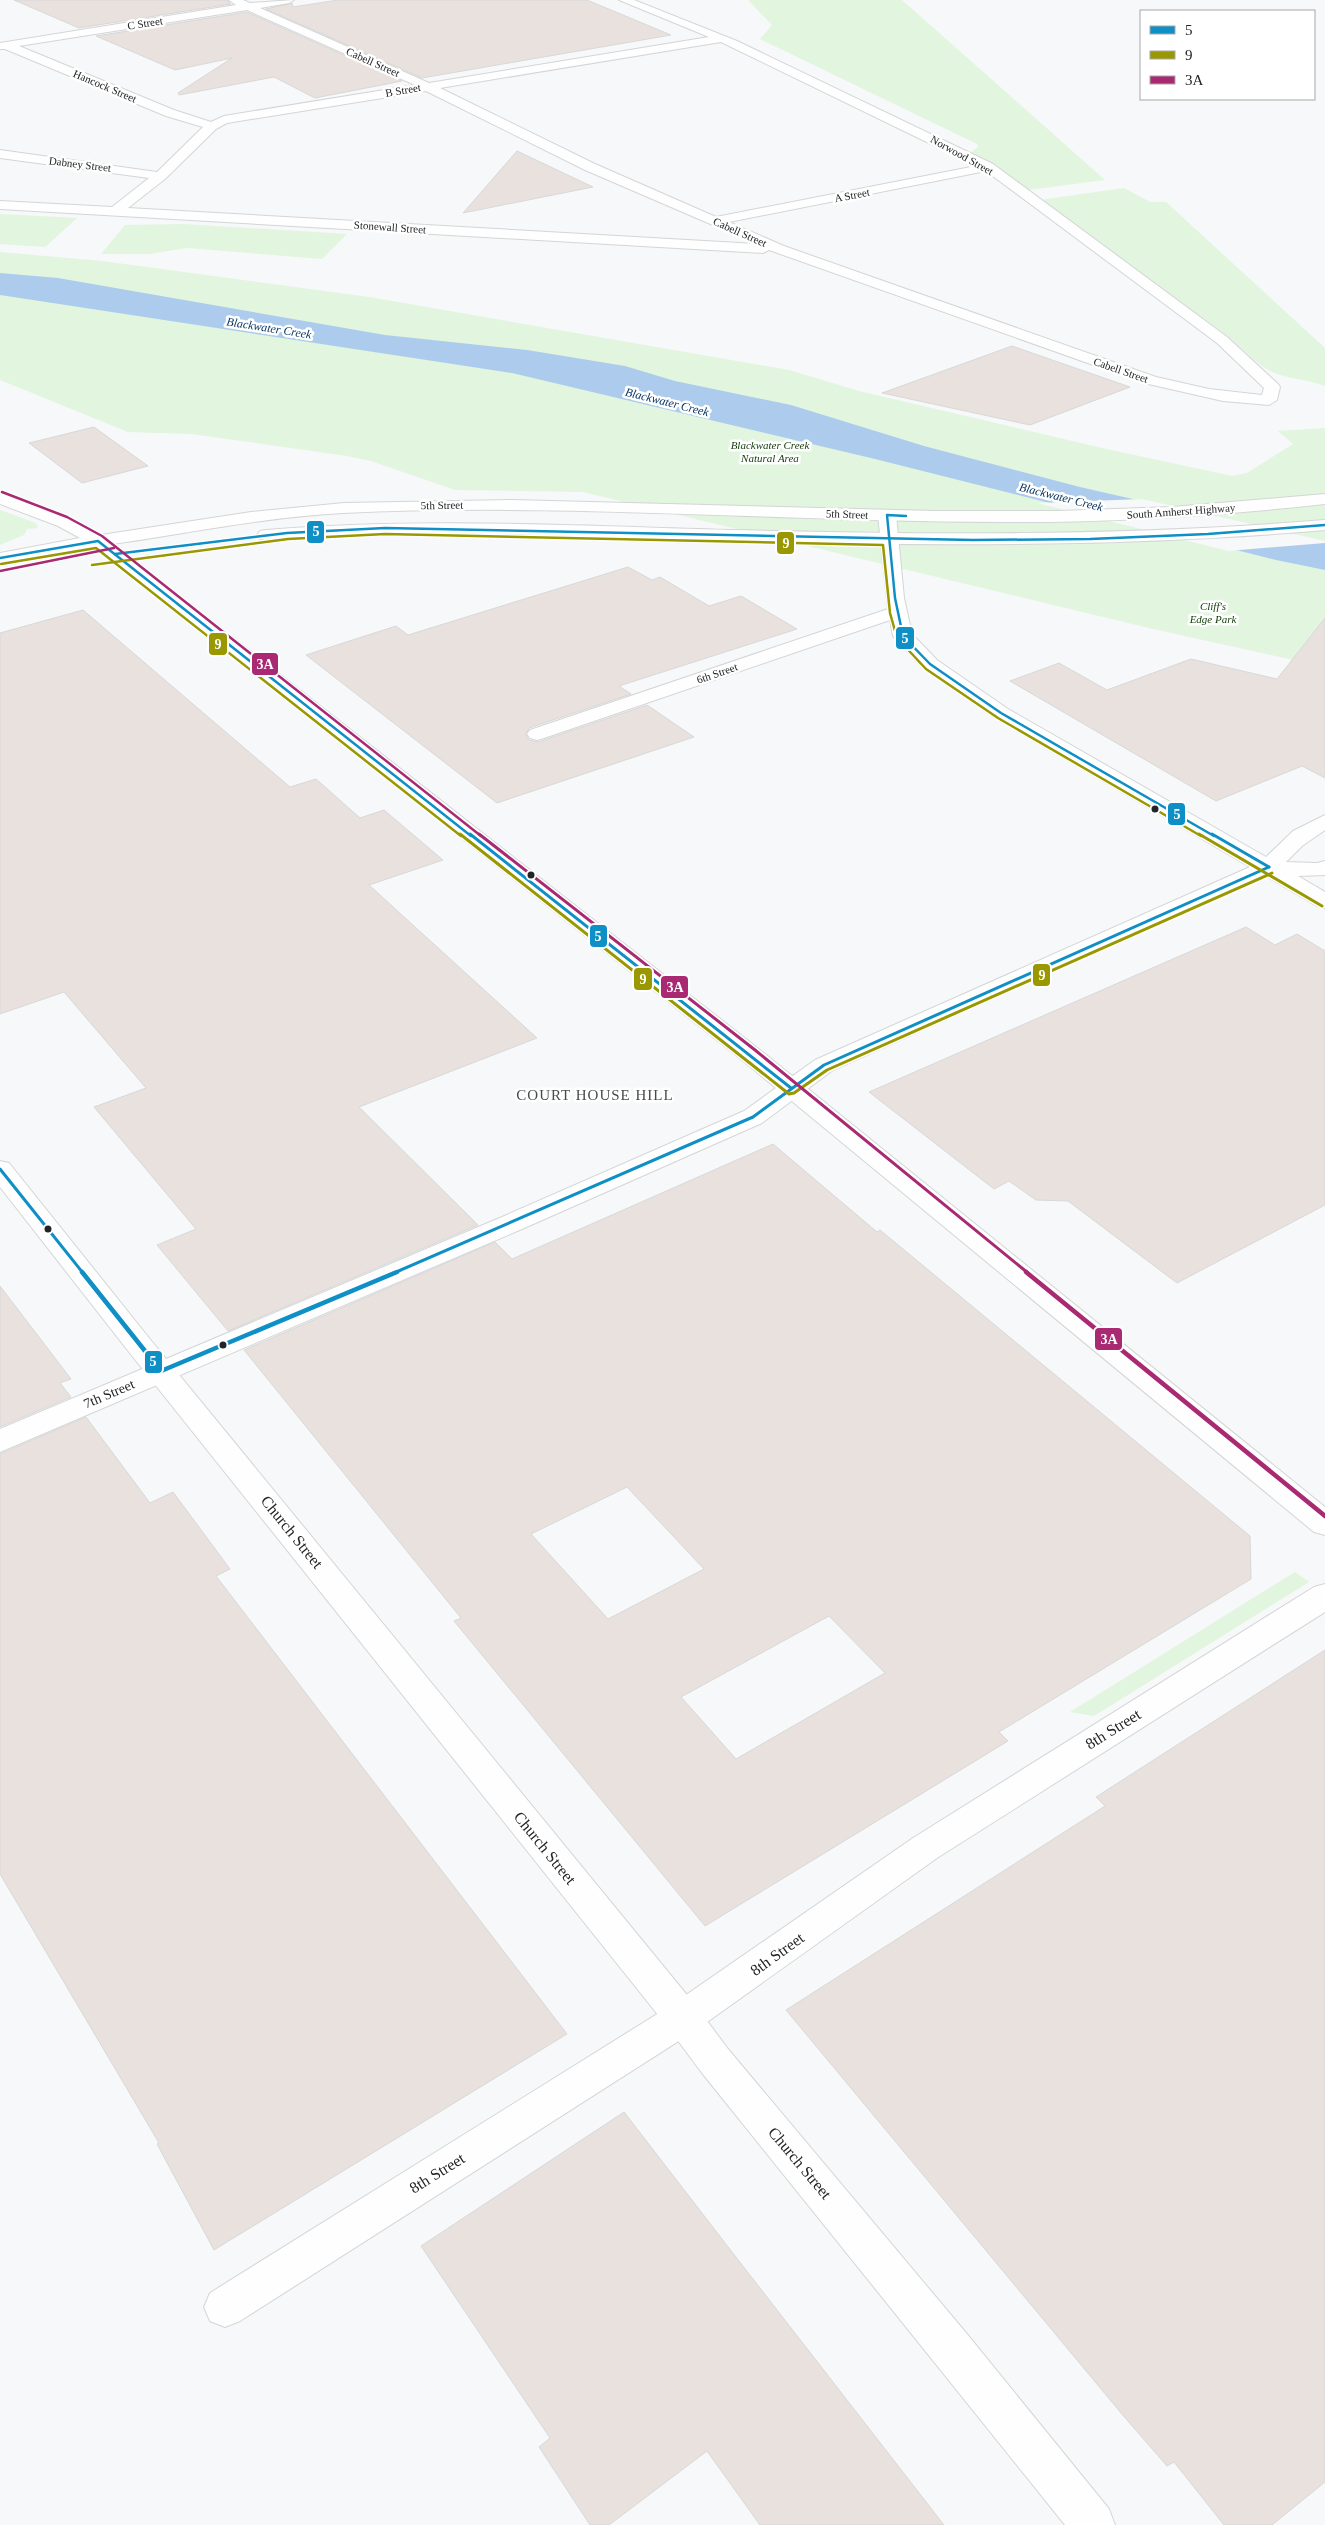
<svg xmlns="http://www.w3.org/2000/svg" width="1325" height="2525" viewBox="0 0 1325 2525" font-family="'Times New Roman',serif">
  <rect width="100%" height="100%" fill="#f6f8f9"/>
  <!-- green -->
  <g fill="#e1f5df">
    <path d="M 748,0 L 902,0 L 1105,180 L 1028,190 L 970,153 L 978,147 L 977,144 L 760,39 L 772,25 Z"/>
    <path d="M 1124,188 L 1150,202 L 1166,202 L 1325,348 L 1325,386 C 1307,379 1287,379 1270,371 C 1251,360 1235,341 1217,328 C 1157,286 1098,245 1040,200 Z"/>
    <path d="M 0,214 L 77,218 L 45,247 L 0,244 Z"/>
    <path d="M 183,224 L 347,234 L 322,259 L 187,248 L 149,254 L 101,254 L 125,225 Z"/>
    <path d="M 0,252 L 102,261 L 369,297 L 789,370 L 859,391 L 1102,448 L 1232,476 L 1247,473 L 1293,444 L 1278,431 L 1325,428 L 1325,667 L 1149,628 L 583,492 L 455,490 L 371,461 L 347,456 L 192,434 L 128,432 L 0,380 Z"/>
    <path d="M 0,510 L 36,523 L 38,528 L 27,529 L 24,535 L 0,545 Z"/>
    <path d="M 1295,1572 L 1309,1582 L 1094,1716 L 1070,1712 Z"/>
  </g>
  <!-- water -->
  <path fill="#adcced" d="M 0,273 L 58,278 L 385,335 L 527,350 L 625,366 L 675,381 L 791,405 L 924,446 L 1080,487 L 1325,543 L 1325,570 L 1276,560 L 875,459 L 512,373 L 0,295 Z"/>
  <!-- pier -->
  <path fill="#f6f8f9" d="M 1142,499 L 1325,541 L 1325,543 L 1228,551 L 1037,503 Z"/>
  <!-- building -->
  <g fill="#e8e1de" stroke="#d8d8d9" fill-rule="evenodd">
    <path d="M 14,0 L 227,0 L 231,4 L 79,28 Z"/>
    <path d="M 338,0 L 587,0 L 671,35 L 422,78 L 266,9 L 292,3 L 293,7 Z"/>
    <path d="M 247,12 L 402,81 L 315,98 L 274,77 L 179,95 L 178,93 L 232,58 L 175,70 L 96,36 Z"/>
    <path d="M 517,151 L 593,187 L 463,213 Z"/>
    <path d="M 1012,346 L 1130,387 L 1030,425 L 882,393 Z"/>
    <path d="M 94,427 L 148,466 L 82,483 L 29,443 Z"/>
    <path d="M 628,567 L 652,580 L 660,577 L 709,606 L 741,596 L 797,629 L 619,686 L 631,694 L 529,728 L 526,735 L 529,740 L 538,742 L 647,705 L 694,737 L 497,803 L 306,655 L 396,626 L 408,635 Z"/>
    <path d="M 83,610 L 290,787 L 316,779 L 360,818 L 384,810 L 443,860 L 369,885 L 537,1038 L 359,1107 L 478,1225 L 228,1331 L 157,1245 L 196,1229 L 94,1107 L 146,1088 L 64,992 L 0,1014 L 0,633 Z"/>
    <path d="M 1325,618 L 1325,778 L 1302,766 L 1216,801 L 1010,681 L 1059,663 L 1107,690 L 1191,659 L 1277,679 Z"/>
    <path d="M 1246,927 L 1275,945 L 1297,934 L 1325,951 L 1325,1205 L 1177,1283 L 1068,1201 L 1036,1200 L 1009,1181 L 994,1189 L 869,1092 Z"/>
    <path d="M 773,1144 L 877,1232 L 880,1230 L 1250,1536 L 1251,1579 L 999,1732 L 1008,1741 L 705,1926 L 454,1621 L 461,1618 L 244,1350 L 495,1242 L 512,1259 ZM 627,1487 L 704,1569 L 608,1619 L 531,1534 ZM 829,1616 L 885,1673 L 736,1759 L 681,1697 Z"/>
    <path d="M 0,1286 L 71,1379 L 60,1383 L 71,1397 L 0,1427 Z"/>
    <path d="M 86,1417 L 150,1503 L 173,1492 L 230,1569 L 216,1576 L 567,2034 L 214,2250 L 157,2144 L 159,2143 L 0,1874 L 0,1454 Z"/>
    <path d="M 1325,1650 L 1325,2482 L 1272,2525 L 1224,2525 L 1174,2462 L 1167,2466 L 1121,2413 L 786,2010 L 1105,1806 L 1096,1797 Z"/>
    <path d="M 624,2112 L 732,2252 L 944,2525 L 760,2525 L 707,2451 L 609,2525 L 590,2525 L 539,2447 L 550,2438 L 421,2246 Z"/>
  </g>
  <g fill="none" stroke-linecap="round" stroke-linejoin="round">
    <defs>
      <g id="minor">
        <path d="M 229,0 L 243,0 L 250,3 L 294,0 L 289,3 L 260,8 L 429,83 L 709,37 L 619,0 L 634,0 L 737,41 L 993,164 L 1227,337 L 1278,384 L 1280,387 L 1277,400 L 1269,405 L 1223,401 L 1144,383 L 769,250 L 763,253 L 0,209 L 0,201 L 112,207 L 149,178 L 0,158 L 0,150 L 157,172 L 203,127 L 166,116 L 5,49 L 0,49 L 0,43 L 236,5 ZM 247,10 L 415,85 L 224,116 L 211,122 L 174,110 L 19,46 ZM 721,42 L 976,166 L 716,217 L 595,164 L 440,88 ZM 426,91 L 585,170 L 757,244 L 128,208 L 165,179 L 216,129 L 227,123 ZM 986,171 L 1217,343 L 1264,388 L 1262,395 L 1209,389 L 1156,377 L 784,246 L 729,222 Z"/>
        <path d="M 887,510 L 893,511 L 896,515 L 904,598 L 912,634 L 937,660 L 1008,709 L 1266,857 L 1293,831 L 1325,815 L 1325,830 L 1302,846 L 1286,862 L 1317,863 L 1325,861 L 1325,875 L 1298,876 L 1325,892 L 1325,908 L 1317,906 L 1266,876 L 833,1070 L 762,1123 L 522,1229 L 0,1452 L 0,1429 L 502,1217 L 744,1111 L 815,1060 L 1250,867 L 994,717 L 923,668 L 893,636 L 890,620 L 544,738 L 537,740 L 530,738 L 527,734 L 530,730 L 888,609 L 878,515 L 881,511 Z"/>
        <path d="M 1325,1584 L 1325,1612 L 937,1858 L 696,2030 L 240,2321 L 225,2327 L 210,2321 L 204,2307 L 210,2293 L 670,2006 L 913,1838 L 1314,1587 Z"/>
      </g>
      <g id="major">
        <path d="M 0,493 L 70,518 L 101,535 L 251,512 L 344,503 L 513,500 L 934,511 L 1057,511 L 1172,507 L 1325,494 L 1325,504 C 1224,515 1122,522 1020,522 C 795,523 569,502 343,513 C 266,517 190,533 113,544 L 760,1050 L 1325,1507 L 1325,1535 L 1314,1532 L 742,1060 L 94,547 L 0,563 L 0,553 L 80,538 L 58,526 L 0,504 Z"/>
        <path d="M 1325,520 L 1325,530 C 1128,547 932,546 734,541 C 578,537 422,527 266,540 L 260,539 L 257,535 L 260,531 L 266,530 C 422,517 578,526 734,530 C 932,535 1128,536 1325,520 Z"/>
        <path d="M 0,1161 L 9,1163 L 149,1338 L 696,2006 L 728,2049 L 967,2334 L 1109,2509 L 1115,2525 L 1065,2525 L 702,2073 L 670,2030 L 129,1352 L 0,1187 Z"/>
      </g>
    </defs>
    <!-- minor casing -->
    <use href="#minor" stroke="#d4d5d6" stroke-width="2"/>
    <!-- major casing -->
    <use href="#major" stroke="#d4d5d6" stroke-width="2"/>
    <!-- minor -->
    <use href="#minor" fill="#fefefe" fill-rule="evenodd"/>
    <!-- major -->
    <use href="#major" fill="#fefefe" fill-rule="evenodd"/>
    <defs>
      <g id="bus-1-far2">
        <path d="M 906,516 L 887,515 L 895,598 L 903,636 L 930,664 L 1001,713 L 1214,836"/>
        <path d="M 115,554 L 287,533 L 385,528 L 973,540 L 1090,539 L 1208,534 L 1325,525"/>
        <path d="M 0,558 L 98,541 L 471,836"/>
      </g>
      <g id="bus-1-far1">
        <path d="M 470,834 L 791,1088"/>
        <path d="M 1212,834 L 1269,867"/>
        <path d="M 0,1169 L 83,1273"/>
        <path d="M 394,1273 L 753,1117 L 824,1065 L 1269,867"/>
      </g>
      <path id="bus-1" d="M 82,1272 L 161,1371 L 397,1272"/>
      <g id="bus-2-far1">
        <path d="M 1,564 L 96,548 L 461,836"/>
        <path d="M 92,565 L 288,539 L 385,534 L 883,545 L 890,613 L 897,638 L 926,669 L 998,718 L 1201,836"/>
      </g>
      <g id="bus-2">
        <path d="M 460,834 L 789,1094 L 794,1093 L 827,1070 L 1272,873"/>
        <path d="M 1199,834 L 1322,906"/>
      </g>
      <g id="bus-3-far2">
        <path d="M 2,492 L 67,517 L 102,536 L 481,836"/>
        <path d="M 0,571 L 114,548"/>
      </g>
      <path id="bus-3-far1" d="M 479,834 L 755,1050 L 1028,1273"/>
      <path id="bus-3" d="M 1026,1272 L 1325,1516"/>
    </defs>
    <!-- bus-1-far2 casing -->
    <use href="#bus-1-far2" stroke="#fff" stroke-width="5"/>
    <!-- bus-1-far1 casing -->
    <use href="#bus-1-far1" stroke="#fff" stroke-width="6"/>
    <!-- bus-1 casing -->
    <use href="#bus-1" stroke="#fff" stroke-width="8"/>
    <!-- bus-2-far1 casing -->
    <use href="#bus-2-far1" stroke="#fff" stroke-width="5"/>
    <!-- bus-2 casing -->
    <use href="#bus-2" stroke="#fff" stroke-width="6"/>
    <!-- bus-3-far2 casing -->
    <use href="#bus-3-far2" stroke="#fff" stroke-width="5"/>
    <!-- bus-3-far1 casing -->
    <use href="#bus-3-far1" stroke="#fff" stroke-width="6"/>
    <!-- bus-3 casing -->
    <use href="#bus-3" stroke="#fff" stroke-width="8"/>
    <!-- bus-1-far2 -->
    <use href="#bus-1-far2" stroke="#0e8fc5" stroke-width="2.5"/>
    <!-- bus-1-far1 -->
    <use href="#bus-1-far1" stroke="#0e8fc5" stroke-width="3"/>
    <!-- bus-1 -->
    <use href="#bus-1" stroke="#0e8fc5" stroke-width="4.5"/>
    <!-- bus-2-far1 -->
    <use href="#bus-2-far1" stroke="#999800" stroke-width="2.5"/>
    <!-- bus-2 -->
    <use href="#bus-2" stroke="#999800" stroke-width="3"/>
    <!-- bus-3-far2 -->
    <use href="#bus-3-far2" stroke="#a92973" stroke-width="2.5"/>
    <!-- bus-3-far1 -->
    <use href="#bus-3-far1" stroke="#a92973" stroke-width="3"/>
    <!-- bus-3 -->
    <use href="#bus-3" stroke="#a92973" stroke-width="4.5"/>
  </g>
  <!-- markers -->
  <g fill="#232425" stroke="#fff" stroke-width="2">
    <circle cx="1155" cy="809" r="4.5"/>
    <circle cx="531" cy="875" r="4.5"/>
    <circle cx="48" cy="1229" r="4.5"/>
    <circle cx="223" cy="1345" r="4.5"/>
  </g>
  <g text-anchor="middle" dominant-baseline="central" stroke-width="5" stroke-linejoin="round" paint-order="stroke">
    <!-- far-street labels -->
    <g font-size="11" fill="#232425" stroke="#fff">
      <text transform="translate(145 23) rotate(-9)">C Street</text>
      <text transform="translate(373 62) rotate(24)">Cabell Street</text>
      <text transform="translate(105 86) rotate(23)">Hancock Street</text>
      <text transform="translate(403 90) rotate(-10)">B Street</text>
      <text transform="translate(962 155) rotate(29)">Norwood Street</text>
      <text transform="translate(80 164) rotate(7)">Dabney Street</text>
      <text transform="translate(852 195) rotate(-11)">A Street</text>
      <text transform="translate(390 227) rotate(4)">Stonewall Street</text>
      <text transform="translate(740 232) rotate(24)">Cabell Street</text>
      <text transform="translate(1121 370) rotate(19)">Cabell Street</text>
      <text transform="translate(442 505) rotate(-1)">5th Street</text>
      <text transform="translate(1181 511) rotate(-4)">South Amherst Highway</text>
      <text transform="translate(847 514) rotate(2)">5th Street</text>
      <text transform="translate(717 673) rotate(-19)">6th Street</text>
    </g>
    <!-- far-park labels -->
    <g font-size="11" font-style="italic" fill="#113b09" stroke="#fff">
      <text x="770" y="445">Blackwater Creek<tspan x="770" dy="13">Natural Area</tspan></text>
      <text x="1213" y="606">Cliff's<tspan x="1213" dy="13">Edge Park</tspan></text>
    </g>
    <!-- far-water labels -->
    <g font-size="12" font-style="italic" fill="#04325d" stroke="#fff">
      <text transform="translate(269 328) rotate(9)">Blackwater Creek</text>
      <text transform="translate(667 402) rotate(14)">Blackwater Creek</text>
      <text transform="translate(1061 497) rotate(14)">Blackwater Creek</text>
    </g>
    <!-- street labels -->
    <g font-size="14" fill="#232425" stroke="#fff">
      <text transform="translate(109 1394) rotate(-23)">7th Street</text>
    </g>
    <!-- neighbourhood labels -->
    <g font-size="15" letter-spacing="1" fill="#484a4c" stroke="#fff">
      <text x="595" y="1095">COURT HOUSE HILL</text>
    </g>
    <!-- near-street labels -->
    <g font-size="16" fill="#232425" stroke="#fff">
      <text transform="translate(292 1532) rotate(51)">Church Street</text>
      <text transform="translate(1113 1729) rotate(-32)">8th Street</text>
      <text transform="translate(545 1848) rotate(51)">Church Street</text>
      <text transform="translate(777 1954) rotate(-36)">8th Street</text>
      <text transform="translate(800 2163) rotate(50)">Church Street</text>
      <text transform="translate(437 2173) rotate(-32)">8th Street</text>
    </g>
  </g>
  <g stroke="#fff" stroke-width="2">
    <rect x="306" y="520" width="19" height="24" rx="5" fill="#0e8fc5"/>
    <rect x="776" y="531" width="19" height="24" rx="5" fill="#999800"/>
    <rect x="895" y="626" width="20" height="24" rx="5" fill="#0e8fc5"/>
    <rect x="208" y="632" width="20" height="24" rx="5" fill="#999800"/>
    <rect x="251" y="652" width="28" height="24" rx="5" fill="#a92973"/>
    <rect x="1167" y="802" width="19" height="24" rx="5" fill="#0e8fc5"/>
    <rect x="589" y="924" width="19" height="24" rx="5" fill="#0e8fc5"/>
    <rect x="1032" y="963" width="19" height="24" rx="5" fill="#999800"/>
    <rect x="633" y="967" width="20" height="24" rx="5" fill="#999800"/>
    <rect x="660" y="975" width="29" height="24" rx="5" fill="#a92973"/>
    <rect x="1094" y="1327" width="29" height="24" rx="5" fill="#a92973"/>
    <rect x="144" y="1350" width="19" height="24" rx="5" fill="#0e8fc5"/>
  </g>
  <g font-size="14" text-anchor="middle" font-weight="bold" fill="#fff">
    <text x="316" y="536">5</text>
    <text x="786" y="548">9</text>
    <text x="905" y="643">5</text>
    <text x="218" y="649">9</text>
    <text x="265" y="669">3A</text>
    <text x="1177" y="819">5</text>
    <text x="598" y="941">5</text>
    <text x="1042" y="980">9</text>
    <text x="643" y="984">9</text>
    <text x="675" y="992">3A</text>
    <text x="1109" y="1344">3A</text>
    <text x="153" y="1366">5</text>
  </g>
  <!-- legend -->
  <rect x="1140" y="10" width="175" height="90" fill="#ffffff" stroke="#a7a7a8"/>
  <rect x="1150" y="26" width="25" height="8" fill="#0e8fc5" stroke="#a7a7a8"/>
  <text x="1185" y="35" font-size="15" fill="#232425">5</text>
  <rect x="1150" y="51" width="25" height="8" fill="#999800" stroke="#a7a7a8"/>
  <text x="1185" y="60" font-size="15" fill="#232425">9</text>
  <rect x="1150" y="76" width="25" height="8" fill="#a92973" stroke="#a7a7a8"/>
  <text x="1185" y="85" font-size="15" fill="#232425">3A</text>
</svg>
